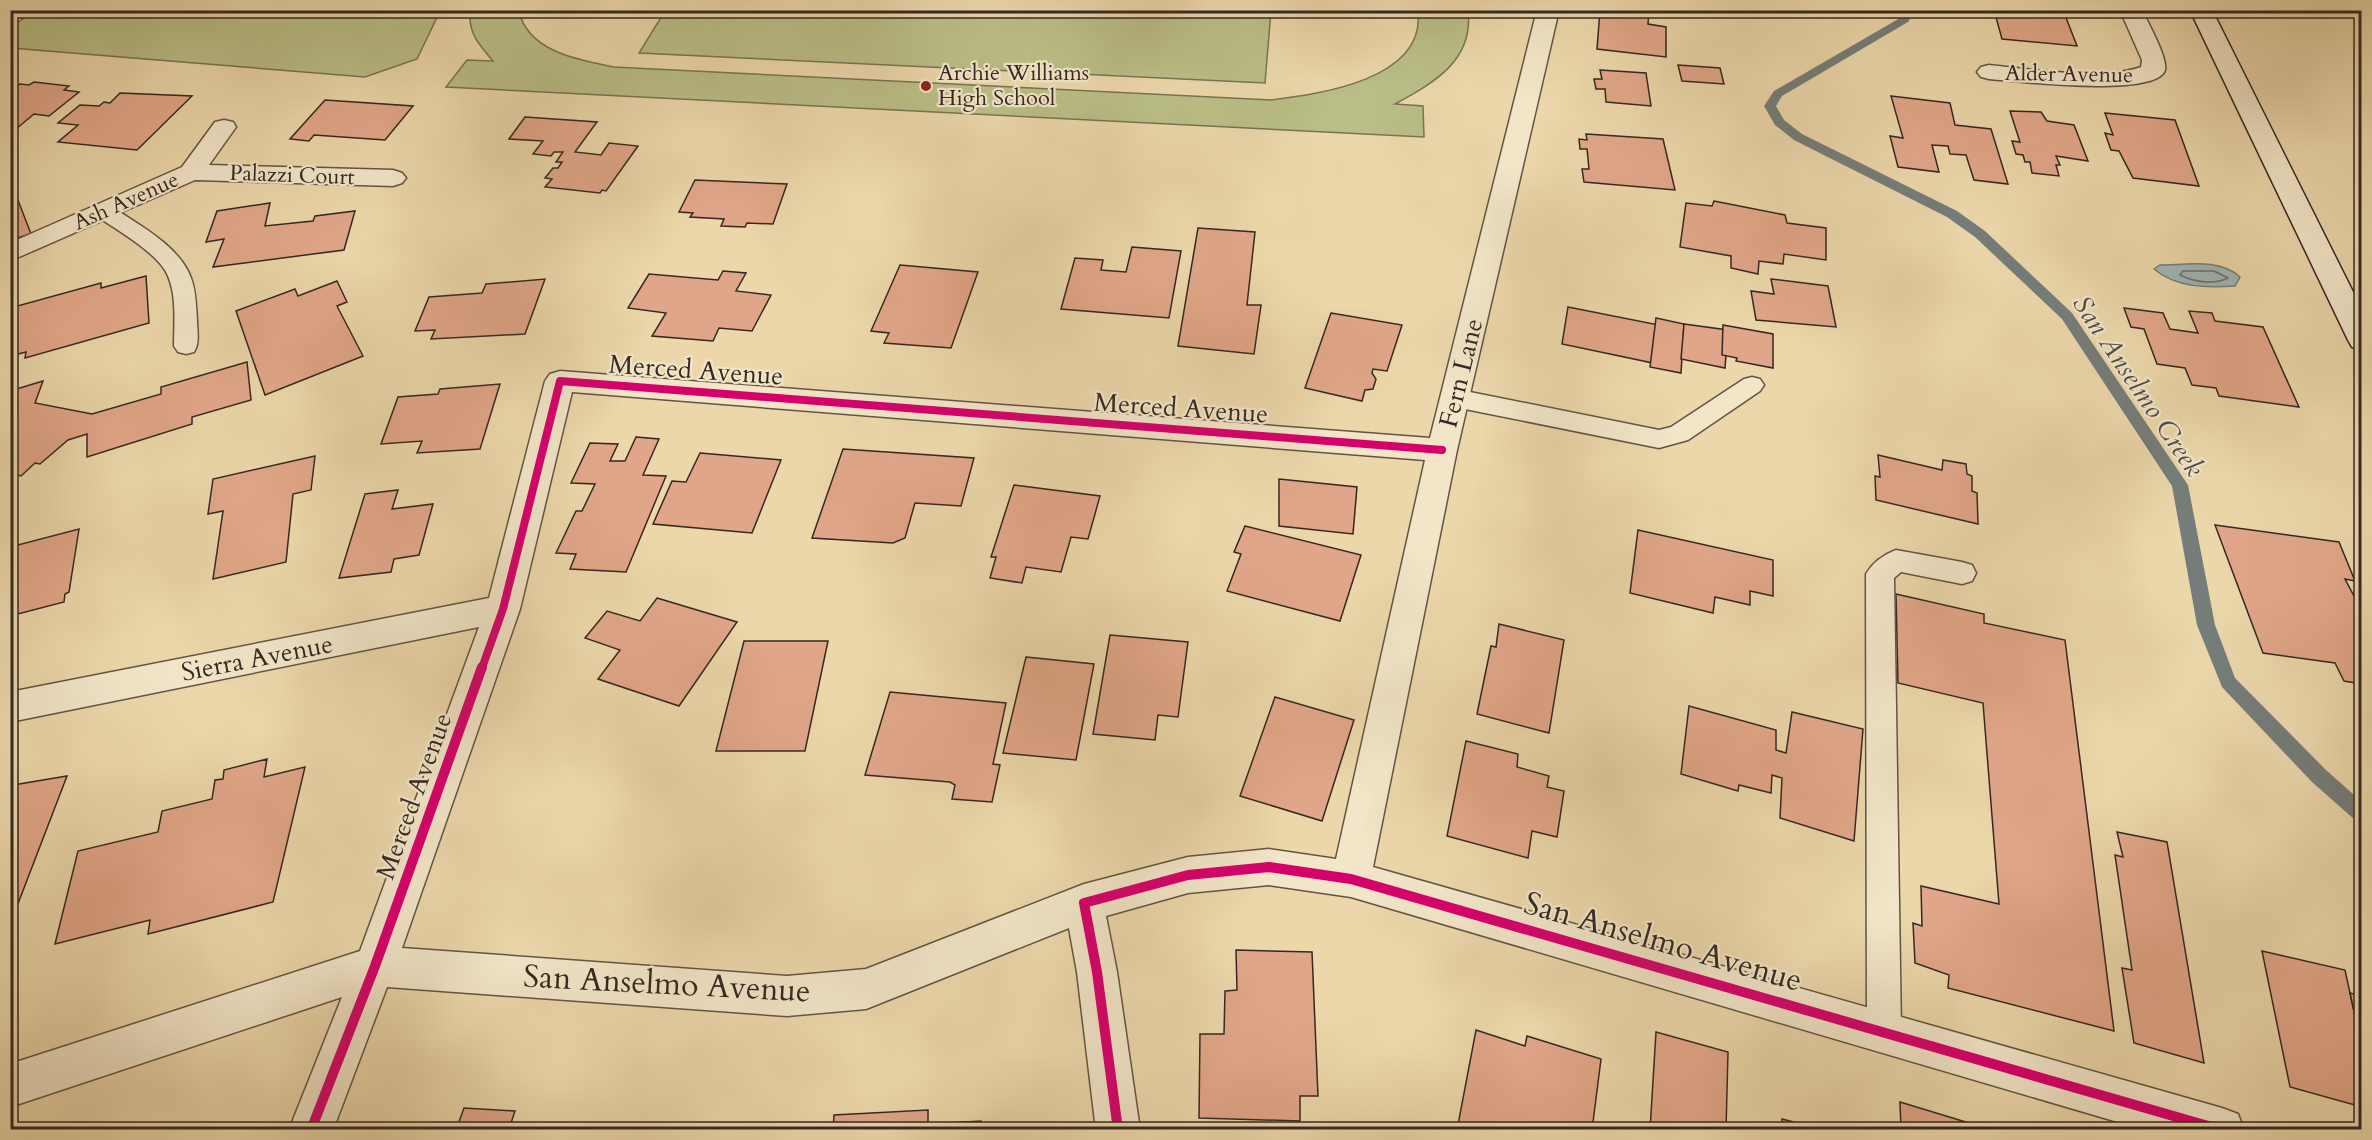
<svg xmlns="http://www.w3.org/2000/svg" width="2372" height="1140" viewBox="0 0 2372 1140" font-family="Cardo,serif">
  <rect width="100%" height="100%" fill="#ebd7aa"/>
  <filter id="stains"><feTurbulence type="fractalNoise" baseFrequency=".00333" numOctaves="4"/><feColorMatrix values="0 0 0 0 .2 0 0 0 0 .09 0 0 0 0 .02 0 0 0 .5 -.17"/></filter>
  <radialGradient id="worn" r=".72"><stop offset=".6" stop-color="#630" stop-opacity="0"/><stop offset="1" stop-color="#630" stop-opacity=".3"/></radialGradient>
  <!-- green -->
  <g fill="#babe87" stroke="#787354" stroke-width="1.5">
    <path d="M 36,10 L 440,10 L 440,11 L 417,59 L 365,77 L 11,48 L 11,27 Z"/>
    <path d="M 470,11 L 519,11 C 528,52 579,60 614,67 L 1271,100 C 1319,94 1426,80 1418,11 L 1468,11 C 1474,61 1433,83 1395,104 L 1423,106 L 1424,137 L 446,87 L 467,60 L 493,61 C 479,45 468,33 470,11 Z"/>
    <path d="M 665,11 L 665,10 L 1271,11 L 1265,83 L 639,53 Z"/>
  </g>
  <!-- water -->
  <path fill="#9fb6b5" stroke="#757d7a" stroke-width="1.5" d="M 2160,265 C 2185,265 2220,258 2240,277 L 2235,286 C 2208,288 2176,288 2154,269 Z"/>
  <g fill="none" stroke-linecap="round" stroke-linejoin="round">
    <!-- shore -->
    <path stroke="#6a6f6c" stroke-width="1.5" d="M 2183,271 L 2214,271 L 2228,278 C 2214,285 2194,282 2180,275 Z"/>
    <!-- stream -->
    <path fill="#757d7a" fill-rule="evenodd" d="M 1905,10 L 1916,10 L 1908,22 L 1782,96 L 1776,106 L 1784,120 L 1802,134 L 1957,211 L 1985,231 L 2072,313 L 2188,485 L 2215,625 L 2235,678 L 2326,770 L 2362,802 L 2362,822 L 2355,820 L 2312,782 L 2222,687 L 2197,625 L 2172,486 L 2062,319 L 1975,237 L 1947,217 L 1794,140 L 1775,125 L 1764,106 L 1774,91 L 1900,18 Z"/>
  </g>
  <!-- building -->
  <g fill="#e1a689" stroke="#352822" stroke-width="1.5">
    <path d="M 1600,10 L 1649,10 L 1648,24 L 1666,27 L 1666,57 L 1597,49 Z"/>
    <path d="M 1994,10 L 2063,10 L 2077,46 L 2002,39 Z"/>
    <path d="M 1678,65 L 1720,68 L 1724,84 L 1682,81 Z"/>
    <path d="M 1600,70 L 1646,73 L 1651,106 L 1606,102 L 1605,89 L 1596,89 L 1594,79 L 1602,79 Z"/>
    <path d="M 34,82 L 69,86 L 64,90 L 79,92 L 49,116 L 34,114 L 10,134 L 10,92 L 20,84 L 29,85 Z"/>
    <path d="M 120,93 L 192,96 L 137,150 L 58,142 L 78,125 L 58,123 L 80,105 L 99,106 L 104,102 L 110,103 Z"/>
    <path d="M 1891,96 L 1950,103 L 1955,125 L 1991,129 L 2008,184 L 1974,180 L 1966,155 L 1950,154 L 1948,146 L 1932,145 L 1939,172 L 1898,167 L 1890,136 L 1903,138 Z"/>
    <path d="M 325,100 L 413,106 L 385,140 L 314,135 L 309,141 L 290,139 Z"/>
    <path d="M 2010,111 L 2041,112 L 2047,121 L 2074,125 L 2088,161 L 2056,156 L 2060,165 L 2056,165 L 2059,176 L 2032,173 L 2030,162 L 2025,162 L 2023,155 L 2016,154 L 2012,141 L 2020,142 Z"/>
    <path d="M 2105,113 L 2175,120 L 2199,186 L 2133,178 L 2119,151 L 2111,150 L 2105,133 L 2113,135 Z"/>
    <path d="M 525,117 L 597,122 L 575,152 L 601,155 L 609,143 L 638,146 L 606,191 L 602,190 L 600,193 L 545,187 L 552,179 L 545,178 L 553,168 L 558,168 L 562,162 L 556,162 L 563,152 L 554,152 L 551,156 L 533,154 L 543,141 L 509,139 Z"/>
    <path d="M 1586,134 L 1663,139 L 1675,190 L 1584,182 L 1582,169 L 1589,169 L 1587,149 L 1580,149 L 1579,139 L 1587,140 Z"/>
    <path d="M 695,180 L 787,184 L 773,224 L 747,223 L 745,227 L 721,226 L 724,219 L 690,217 L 693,213 L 679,212 Z"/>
    <path d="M 16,195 L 31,234 L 10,240 L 10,196 Z"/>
    <path d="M 1714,201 L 1785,215 L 1787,223 L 1826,228 L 1826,260 L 1784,254 L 1783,264 L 1759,261 L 1758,274 L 1731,268 L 1731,256 L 1680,247 L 1686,203 L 1712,206 Z"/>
    <path d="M 270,203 L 265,226 L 313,221 L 315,216 L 355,211 L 344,250 L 213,267 L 224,239 L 206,242 L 217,211 Z"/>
    <path d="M 1198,228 L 1255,232 L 1247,305 L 1261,305 L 1254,354 L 1178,346 Z"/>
    <path d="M 1132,247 L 1181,251 L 1169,318 L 1061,309 L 1075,258 L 1103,260 L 1101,270 L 1126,272 Z"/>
    <path d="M 900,265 L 978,272 L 951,348 L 884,343 L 889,333 L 871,331 Z"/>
    <path d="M 723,271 L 746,273 L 736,291 L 771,295 L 752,331 L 719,328 L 713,341 L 652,336 L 666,313 L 628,308 L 649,274 L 718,280 Z"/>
    <path d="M 146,276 L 149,323 L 25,358 L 26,352 L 10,356 L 10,308 L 101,283 L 101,288 Z"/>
    <path d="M 545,279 L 525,334 L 431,339 L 435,330 L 415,331 L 429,297 L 482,293 L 486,284 Z"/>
    <path d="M 1771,279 L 1828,286 L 1836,327 L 1756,320 L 1751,291 L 1774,294 Z"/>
    <path d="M 337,281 L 347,302 L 337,306 L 363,356 L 265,395 L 236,311 L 295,289 L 298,296 Z"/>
    <path d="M 1568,307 L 1659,325 L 1653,363 L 1562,344 Z"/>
    <path d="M 2124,308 L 2163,313 L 2170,329 L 2198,333 L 2189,311 L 2212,313 L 2215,321 L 2263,327 L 2299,407 L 2219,396 L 2216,388 L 2192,385 L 2185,368 L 2157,364 L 2144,329 L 2131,327 Z"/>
    <path d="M 1331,313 L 1402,325 L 1387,371 L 1373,369 L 1372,373 L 1376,379 L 1373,389 L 1365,390 L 1362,401 L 1305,388 Z"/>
    <path d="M 1656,318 L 1684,324 L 1681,373 L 1650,367 Z"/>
    <path d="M 1684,324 L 1728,330 L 1725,368 L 1681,359 Z"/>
    <path d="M 1723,325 L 1773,334 L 1773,368 L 1736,361 L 1737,358 L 1722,355 Z"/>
    <path d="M 247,362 L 251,400 L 192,417 L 192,424 L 87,457 L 87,434 L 68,440 L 40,464 L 35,463 L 21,476 L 10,473 L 10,391 L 43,381 L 35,403 L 92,414 L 161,394 L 161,387 Z"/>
    <path d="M 500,384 L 480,449 L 417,453 L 422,441 L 381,444 L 398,397 L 438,394 L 440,389 Z"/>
    <path d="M 636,437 L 659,439 L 643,475 L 666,476 L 626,572 L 570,569 L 576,554 L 556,553 L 576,511 L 582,511 L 595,484 L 571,483 L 590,443 L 618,444 L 610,461 L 625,461 Z"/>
    <path d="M 843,449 L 974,458 L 961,506 L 915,503 L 905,538 L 893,543 L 812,538 Z"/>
    <path d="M 700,453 L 781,460 L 752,533 L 653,524 L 672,481 L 686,482 Z"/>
    <path d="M 1878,455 L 1942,470 L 1943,460 L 1966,464 L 1967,474 L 1972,476 L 1972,491 L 1977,493 L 1978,524 L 1876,500 L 1875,476 L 1880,477 Z"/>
    <path d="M 315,456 L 311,490 L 293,494 L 286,562 L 213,579 L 223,511 L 208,514 L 213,479 Z"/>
    <path d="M 1279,479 L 1357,487 L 1353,534 L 1279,526 Z"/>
    <path d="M 1014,485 L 1100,496 L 1088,539 L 1071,537 L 1061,572 L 1026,567 L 1022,583 L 990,578 L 996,557 L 991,557 Z"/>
    <path d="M 398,490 L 392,509 L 433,504 L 419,555 L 394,559 L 391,572 L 339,578 L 365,494 Z"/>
    <path d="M 2215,525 L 2339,542 L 2355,581 L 2345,579 L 2354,596 L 2362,596 L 2362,684 L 2344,681 L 2335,663 L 2263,653 Z"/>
    <path d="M 1245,526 L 1361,555 L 1340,621 L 1227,591 L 1241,554 L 1234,552 Z"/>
    <path d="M 79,529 L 69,592 L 65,594 L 64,602 L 10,616 L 10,547 Z"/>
    <path d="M 1638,530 L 1773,560 L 1773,596 L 1750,591 L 1750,605 L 1715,597 L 1713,613 L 1630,593 Z"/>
    <path d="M 1896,594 L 1984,614 L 1984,623 L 2065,640 L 2114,1031 L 1948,988 L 1949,975 L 1915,963 L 1913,923 L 1922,926 L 1921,886 L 1999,904 L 1983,703 L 1898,683 Z"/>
    <path d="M 657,598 L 737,622 L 679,706 L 598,679 L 620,650 L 585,638 L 607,611 L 640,621 Z"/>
    <path d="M 1499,624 L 1564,640 L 1549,733 L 1477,714 L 1491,646 L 1496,647 Z"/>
    <path d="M 1110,635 L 1188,642 L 1178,717 L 1158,715 L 1155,740 L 1093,734 Z"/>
    <path d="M 744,641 L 828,641 L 805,751 L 716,751 Z"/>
    <path d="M 1026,657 L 1094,664 L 1076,760 L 1003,753 Z"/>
    <path d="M 890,692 L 1006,703 L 993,764 L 1000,765 L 992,802 L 952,799 L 955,785 L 950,782 L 865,775 Z"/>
    <path d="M 1275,697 L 1354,720 L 1322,821 L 1240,796 Z"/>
    <path d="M 1689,706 L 1776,730 L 1776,750 L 1786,753 L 1792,712 L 1863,729 L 1854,841 L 1780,818 L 1782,778 L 1772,775 L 1771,793 L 1739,785 L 1738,791 L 1681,774 Z"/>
    <path d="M 1466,741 L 1518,754 L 1517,767 L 1549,776 L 1547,787 L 1564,791 L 1557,837 L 1532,831 L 1528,858 L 1447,836 Z"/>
    <path d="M 267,759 L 264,777 L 305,767 L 273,902 L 148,934 L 150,920 L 55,944 L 78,851 L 158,832 L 162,811 L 212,799 L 215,780 L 223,779 L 224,770 Z"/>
    <path d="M 17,774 L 13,785 L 67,776 L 14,914 L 10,915 L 10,775 Z"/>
    <path d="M 2117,832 L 2167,842 L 2204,1063 L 2134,1043 L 2122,968 L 2132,970 L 2115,855 L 2123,857 Z"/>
    <path d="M 1236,950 L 1312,952 L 1318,1096 L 1300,1096 L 1300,1121 L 1199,1118 L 1200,1034 L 1224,1034 L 1225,991 L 1237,990 Z"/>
    <path d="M 2262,951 L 2345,970 L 2362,1048 L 2362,1107 L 2290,1087 Z"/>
    <path d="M 2350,993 L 2362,996 L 2362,1048 Z"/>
    <path d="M 1476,1030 L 1525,1046 L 1527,1036 L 1601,1059 L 1592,1130 L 1457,1130 Z"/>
    <path d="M 1656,1032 L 1728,1052 L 1726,1130 L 1650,1130 Z"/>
    <path d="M 1900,1102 L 1992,1130 L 1901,1130 Z"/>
    <path d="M 464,1108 L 515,1111 L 510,1126 L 556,1130 L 456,1130 Z"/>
    <path d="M 928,1110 L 928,1124 L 981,1121 L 981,1130 L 833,1130 L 834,1115 Z"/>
    <path d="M 1782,1119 L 1825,1130 L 1782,1130 Z"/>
  </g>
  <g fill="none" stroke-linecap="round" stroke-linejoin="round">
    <defs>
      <g id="service">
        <path d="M 104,204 L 111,206 C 138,225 179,245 191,278 C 196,291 196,306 197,320 C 197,330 200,343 194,352 L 186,354 L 178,352 L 174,346 C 174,324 177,297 168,276 C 159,253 116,230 97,216 L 93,211 L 97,206 Z"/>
        <path d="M 1752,377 L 1760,379 L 1764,385 L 1760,391 L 1688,440 L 1659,448 L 1455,407 L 1446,404 L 1443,398 L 1446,392 L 1455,389 L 1659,430 L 1671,427 L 1744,379 Z"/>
        <path d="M 1896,550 L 1962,562 L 1972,565 L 1976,573 L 1972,581 L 1962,584 L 1901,572 L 1894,578 L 1901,1032 L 1896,1044 L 1884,1049 L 1872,1044 L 1867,1032 L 1866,574 C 1873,562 1883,555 1896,550 Z"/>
      </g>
      <g id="minor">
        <path d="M 1537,10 L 1559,10 L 1457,450 L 1373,867 L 2222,1108 L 2238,1114 L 2244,1130 L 2145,1130 L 1351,897 L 1269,885 L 1188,893 L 1106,916 L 1117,972 L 1140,1130 L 1096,1130 L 1077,972 L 1069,928 L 866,1009 L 787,1016 L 387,987 L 333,1130 L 289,1130 L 342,997 L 10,1107 L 10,1064 L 360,951 L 479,627 L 10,722 L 10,692 L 489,598 L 545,381 L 550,374 L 560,371 L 1430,438 ZM 572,392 L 1425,460 L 1336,859 L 1269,849 L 1188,857 L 1084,884 L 866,969 L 787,976 L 402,948 L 520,609 Z"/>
        <path d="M 2120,10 L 2142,10 C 2148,23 2168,58 2165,70 C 2157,98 2014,81 1989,79 L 1981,77 L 1977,72 L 1981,67 L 1989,65 C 2030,69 2103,81 2141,67 L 2142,60 Z"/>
        <path d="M 224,120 L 233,122 L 236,127 L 209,165 L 393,170 L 402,173 L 406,178 L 402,183 L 393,186 L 195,180 L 10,261 L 10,243 L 182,167 L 215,122 Z"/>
      </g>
      <path id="secondary" d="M 2190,10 L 2212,10 L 2362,310 L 2362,350 L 2352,347 L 2348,340 Z"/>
    </defs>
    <!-- service casing -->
    <use href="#service" stroke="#625444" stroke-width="3"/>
    <!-- minor casing -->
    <use href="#minor" stroke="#625444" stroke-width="3"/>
    <!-- secondary casing -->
    <use href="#secondary" stroke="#352822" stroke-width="3"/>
    <!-- service -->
    <use href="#service" fill="#f2e5c8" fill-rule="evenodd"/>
    <!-- minor -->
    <use href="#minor" fill="#f2e5c8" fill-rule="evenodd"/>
    <!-- secondary -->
    <use href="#secondary" fill="#f2e5c8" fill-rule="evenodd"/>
    <defs>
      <path id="cycleway-far1" d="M 482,668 L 503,609 L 560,381 L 1442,450"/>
      <g id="cycleway">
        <path d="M 311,1130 L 375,966 L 482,667"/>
        <path d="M 1118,1130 L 1097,972 L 1084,903 L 1188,875 L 1269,867 L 1351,879 L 2222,1130"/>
      </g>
    </defs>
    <!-- cycleway-far1 casing -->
    <use href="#cycleway-far1" stroke="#f2e5c8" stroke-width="12"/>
    <!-- cycleway casing -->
    <use href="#cycleway" stroke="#f2e5c8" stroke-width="14"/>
    <!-- cycleway-far1 -->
    <use href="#cycleway-far1" stroke="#d6006c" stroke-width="8"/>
    <!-- cycleway -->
    <use href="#cycleway" stroke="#d6006c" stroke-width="10"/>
  </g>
  <!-- markers -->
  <circle fill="#8f2418" stroke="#f2e5c8" stroke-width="2" cx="926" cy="86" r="6"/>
  <g text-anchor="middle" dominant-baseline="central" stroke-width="4.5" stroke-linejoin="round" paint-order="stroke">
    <!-- far-poi labels -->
    <g font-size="22" fill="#352822" stroke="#f2e5c8" text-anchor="start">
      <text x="938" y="73">Archie Williams<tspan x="938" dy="25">High School</tspan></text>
    </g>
    <!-- far-street labels -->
    <g font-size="22" fill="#352822" stroke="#f2e5c8">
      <text transform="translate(2069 74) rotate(1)">Alder Avenue</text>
      <text transform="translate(292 175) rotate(2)">Palazzi Court</text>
      <text transform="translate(126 201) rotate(-24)">Ash Avenue</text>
    </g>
    <!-- street labels -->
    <g font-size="26" fill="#352822" stroke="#f2e5c8">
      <text transform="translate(696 370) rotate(4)">Merced Avenue</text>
      <text transform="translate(1461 373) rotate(-76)">Fern Lane</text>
      <text transform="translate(1181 408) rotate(4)">Merced Avenue</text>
      <text transform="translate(257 658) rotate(-11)">Sierra Avenue</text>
      <text transform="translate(414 796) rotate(-70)">Merced Avenue</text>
    </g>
    <!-- water labels -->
    <g font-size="27" font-style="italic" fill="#504c47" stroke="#f2e5c8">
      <text transform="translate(2138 386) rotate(56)">San Anselmo Creek</text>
    </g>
    <!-- near-street labels -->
    <g font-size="32" fill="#352822" stroke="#f2e5c8">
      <text transform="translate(1663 942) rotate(16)">San Anselmo Avenue</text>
      <text transform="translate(667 984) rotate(3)">San Anselmo Avenue</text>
    </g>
  </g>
  <!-- margin -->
  <rect width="2372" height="1140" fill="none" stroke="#ebd7aa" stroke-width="36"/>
  <rect x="12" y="12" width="2348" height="1116" fill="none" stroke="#352822" stroke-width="3"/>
  <rect x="18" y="18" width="2336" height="1104" fill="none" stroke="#352822" stroke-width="1.5"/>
  <rect width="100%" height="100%" filter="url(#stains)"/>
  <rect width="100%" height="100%" fill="url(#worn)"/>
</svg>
